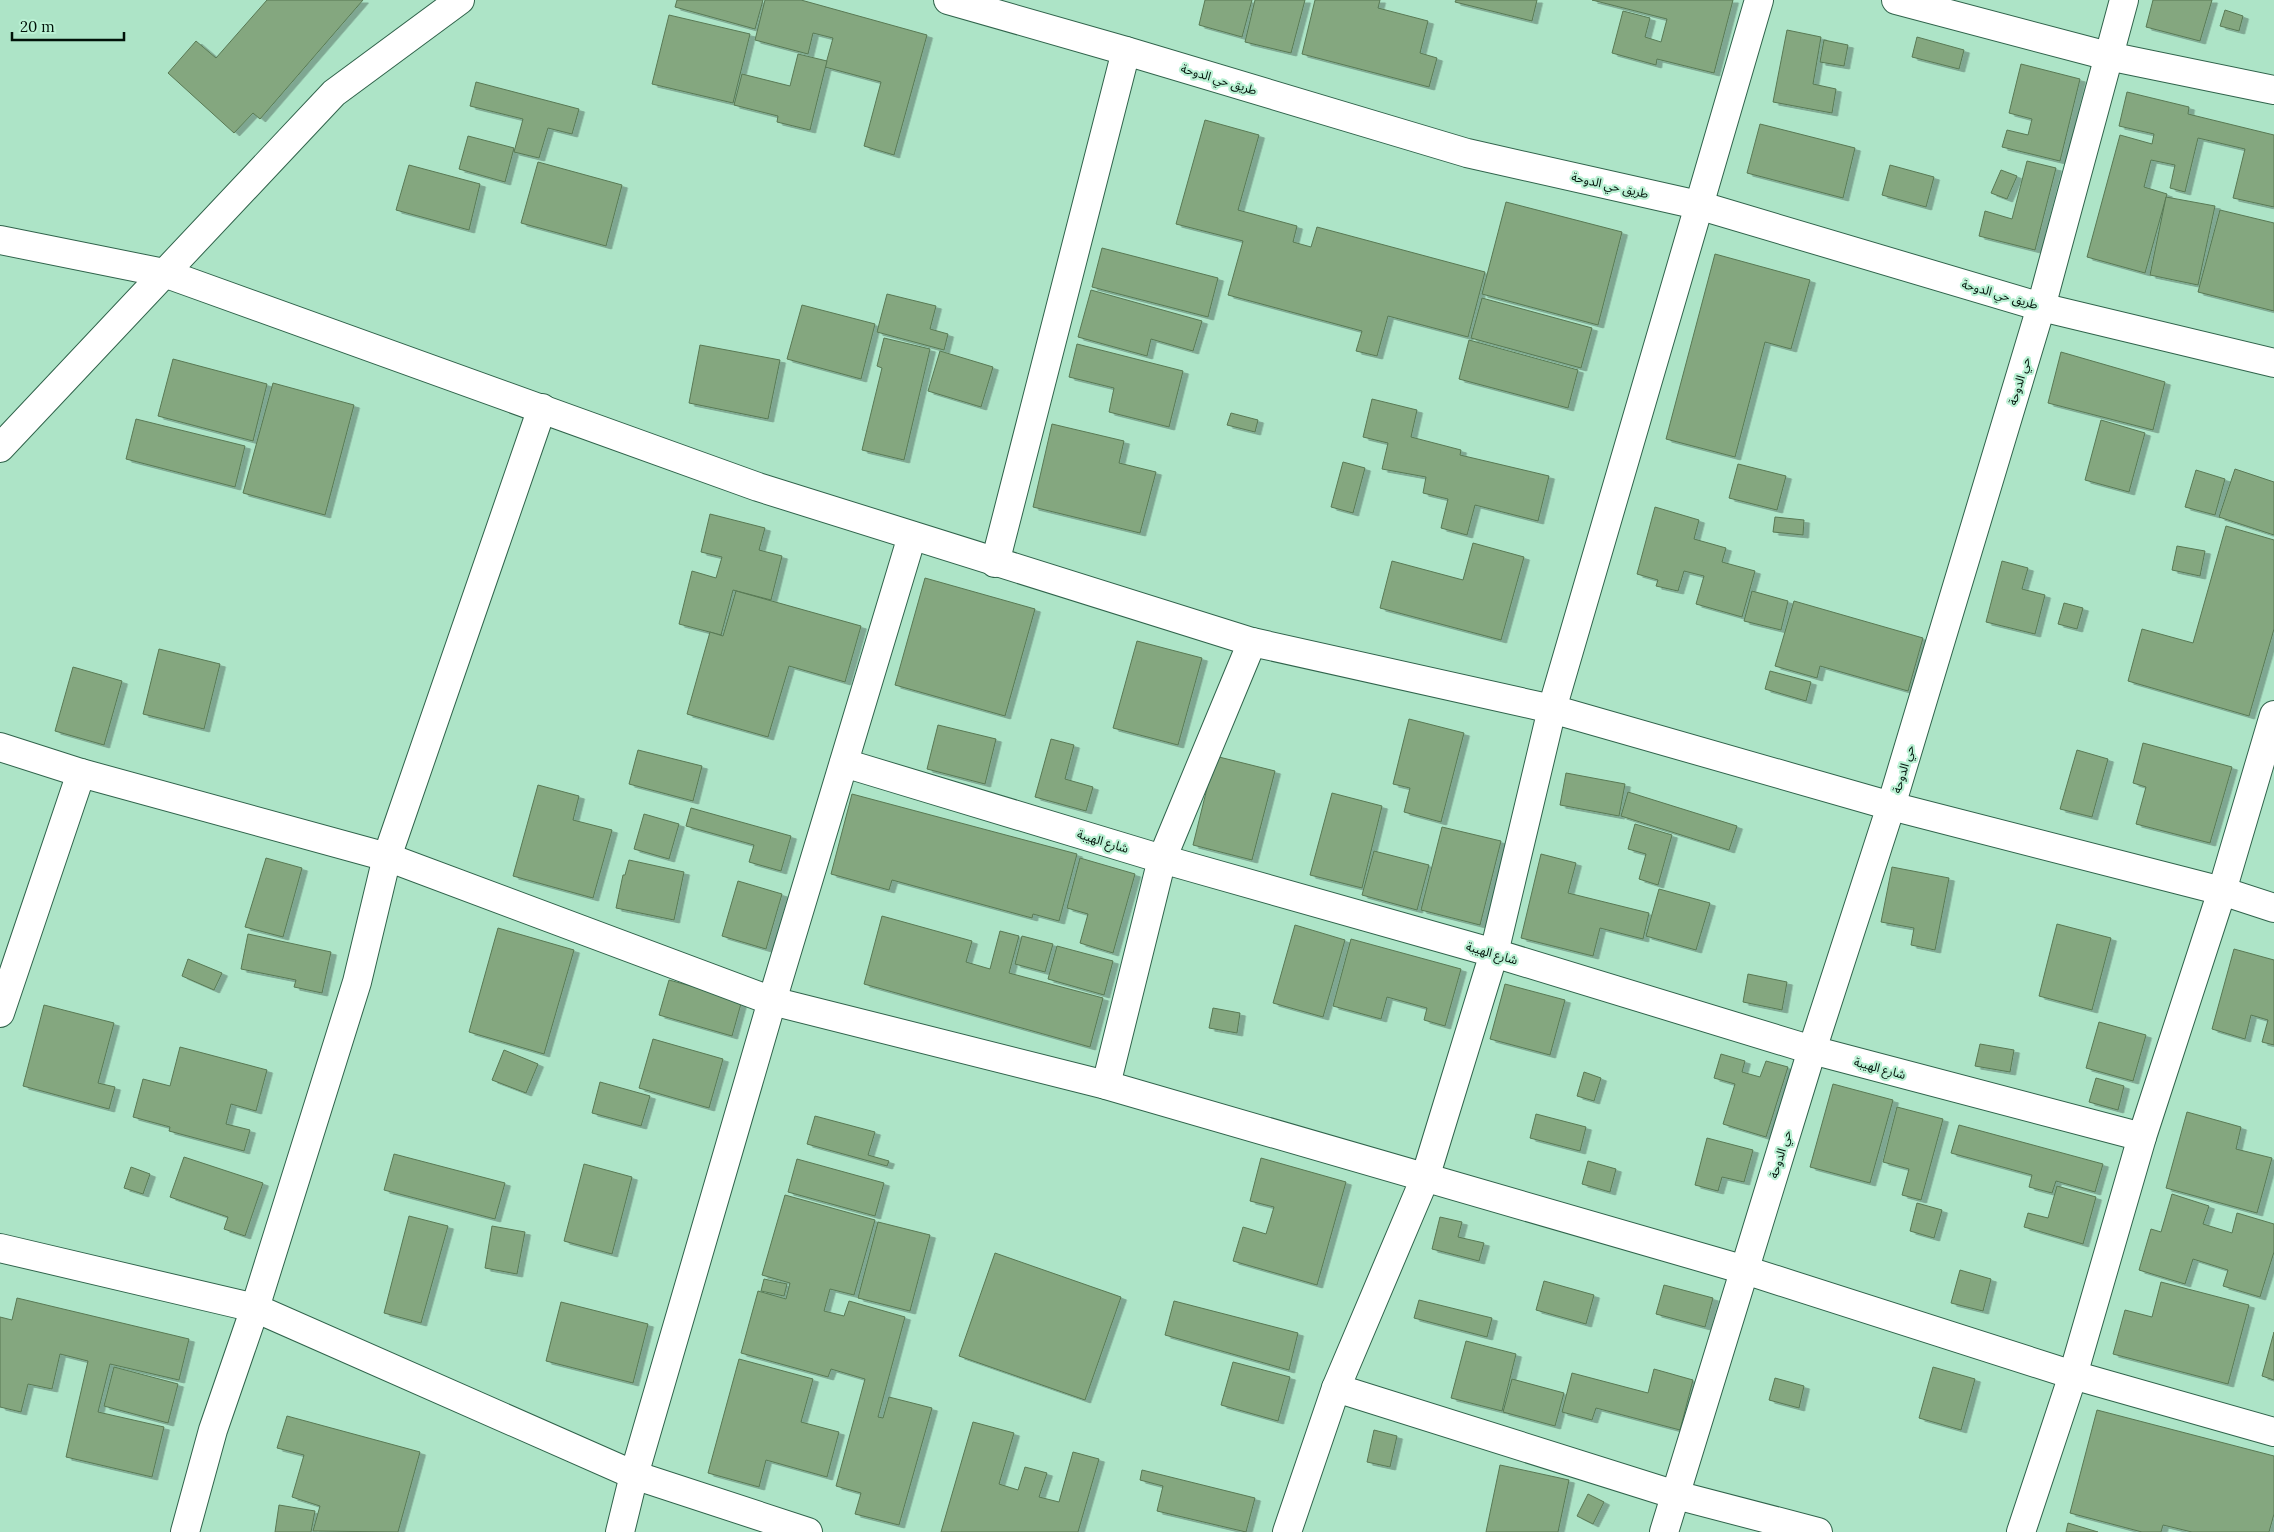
<svg xmlns="http://www.w3.org/2000/svg" width="2274" height="1532" viewBox="0 0 2274 1532" font-family="Lora,'Noto Sans Arabic',serif">
  <defs>
    <filter id="shadow"><feDropShadow dx="5.5" dy="3" stdDeviation="0" flood-color="#0004"/></filter>
  </defs>
  <rect width="100%" height="100%" fill="#ade4c7"/>
  <!-- building -->
  <g fill="#84a77f" stroke="#587954" filter="url(#shadow)">
    <path d="M 267,0 L 363,0 L 260,119 L 253,113 L 234,133 L 168,73 L 196,41 L 216,58 Z"/>
    <path d="M 677,0 L 763,0 L 755,29 L 675,7 Z"/>
    <path d="M 765,0 L 801,0 L 927,35 L 894,155 L 864,146 L 881,82 L 825,67 L 833,38 L 813,33 L 808,54 L 755,40 Z"/>
    <path d="M 1205,0 L 1252,0 L 1242,37 L 1199,25 Z"/>
    <path d="M 1255,0 L 1305,0 L 1291,53 L 1245,42 Z"/>
    <path d="M 1315,0 L 1380,0 L 1378,8 L 1428,21 L 1420,53 L 1437,58 L 1429,87 L 1302,54 Z"/>
    <path d="M 1456,0 L 1537,0 L 1532,21 L 1455,2 Z"/>
    <path d="M 1592,0 L 1733,0 L 1714,73 L 1657,59 L 1656,65 L 1612,53 L 1623,11 L 1650,18 L 1645,37 L 1661,42 L 1667,19 Z"/>
    <path d="M 2153,0 L 2212,0 L 2200,41 L 2146,27 Z"/>
    <path d="M 2225,10 L 2243,16 L 2239,31 L 2220,26 Z"/>
    <path d="M 669,15 L 750,34 L 733,103 L 652,84 Z"/>
    <path d="M 1787,30 L 1821,37 L 1813,84 L 1836,89 L 1832,113 L 1773,102 Z"/>
    <path d="M 1917,37 L 1964,50 L 1959,69 L 1912,57 Z"/>
    <path d="M 1824,40 L 1848,45 L 1844,66 L 1820,62 Z"/>
    <path d="M 798,54 L 827,61 L 810,130 L 777,122 L 778,116 L 734,105 L 742,74 L 790,86 Z"/>
    <path d="M 2021,64 L 2080,79 L 2060,161 L 2002,147 L 2007,130 L 2028,135 L 2032,119 L 2009,113 Z"/>
    <path d="M 476,82 L 579,109 L 572,134 L 548,128 L 539,158 L 514,152 L 523,119 L 470,106 Z"/>
    <path d="M 2127,92 L 2189,107 L 2188,114 L 2274,135 L 2274,207 L 2233,198 L 2245,149 L 2198,138 L 2185,192 L 2170,188 L 2175,165 L 2151,160 L 2144,187 L 2167,194 L 2145,273 L 2087,257 L 2120,135 L 2152,144 L 2154,134 L 2119,126 Z"/>
    <path d="M 1205,120 L 1259,135 L 1238,210 L 1297,226 L 1293,242 L 1311,247 L 1317,227 L 1485,272 L 1468,337 L 1388,316 L 1377,356 L 1356,351 L 1362,331 L 1228,295 L 1243,241 L 1176,224 Z"/>
    <path d="M 1760,124 L 1855,148 L 1843,198 L 1747,173 Z"/>
    <path d="M 468,136 L 514,148 L 505,182 L 459,169 Z"/>
    <path d="M 2027,161 L 2056,168 L 2035,250 L 1979,236 L 1985,211 L 2012,219 Z"/>
    <path d="M 538,162 L 622,185 L 606,246 L 521,223 Z"/>
    <path d="M 409,165 L 480,184 L 469,230 L 396,210 Z"/>
    <path d="M 1890,165 L 1934,177 L 1926,207 L 1882,195 Z"/>
    <path d="M 2001,170 L 2017,176 L 2007,199 L 1991,193 Z"/>
    <path d="M 2166,197 L 2215,206 L 2198,285 L 2150,275 Z"/>
    <path d="M 1506,202 L 1622,232 L 1598,325 L 1482,294 Z"/>
    <path d="M 2220,210 L 2274,223 L 2274,311 L 2198,292 Z"/>
    <path d="M 1102,248 L 1218,278 L 1208,317 L 1092,287 Z"/>
    <path d="M 1715,254 L 1810,280 L 1791,349 L 1765,342 L 1735,457 L 1666,439 Z"/>
    <path d="M 1091,290 L 1202,321 L 1193,351 L 1151,339 L 1147,356 L 1078,337 Z"/>
    <path d="M 887,294 L 936,306 L 930,329 L 948,334 L 944,350 L 877,332 Z"/>
    <path d="M 1482,298 L 1592,328 L 1581,368 L 1471,338 Z"/>
    <path d="M 802,305 L 875,324 L 861,379 L 787,359 Z"/>
    <path d="M 884,338 L 930,349 L 904,460 L 862,450 L 882,368 L 877,366 Z"/>
    <path d="M 1469,340 L 1578,370 L 1568,408 L 1459,379 Z"/>
    <path d="M 1077,344 L 1183,371 L 1169,427 L 1109,412 L 1114,388 L 1069,377 Z"/>
    <path d="M 700,345 L 780,360 L 768,419 L 689,403 Z"/>
    <path d="M 940,351 L 993,367 L 981,407 L 928,391 Z"/>
    <path d="M 2061,352 L 2165,382 L 2153,430 L 2048,403 Z"/>
    <path d="M 173,359 L 267,384 L 253,441 L 158,416 Z"/>
    <path d="M 273,383 L 354,405 L 325,515 L 243,493 Z"/>
    <path d="M 1372,399 L 1417,410 L 1411,437 L 1461,450 L 1460,455 L 1549,476 L 1538,521 L 1475,505 L 1467,535 L 1441,528 L 1448,499 L 1423,493 L 1426,477 L 1382,469 L 1388,443 L 1363,437 Z"/>
    <path d="M 1231,413 L 1258,420 L 1255,432 L 1227,425 Z"/>
    <path d="M 136,419 L 245,446 L 235,487 L 126,459 Z"/>
    <path d="M 2101,420 L 2145,433 L 2129,492 L 2085,480 Z"/>
    <path d="M 1052,424 L 1124,441 L 1119,463 L 1156,472 L 1140,533 L 1033,507 Z"/>
    <path d="M 1343,462 L 1365,468 L 1353,513 L 1331,507 Z"/>
    <path d="M 1738,464 L 1786,476 L 1777,510 L 1729,498 Z"/>
    <path d="M 2235,469 L 2274,482 L 2274,535 L 2219,517 Z"/>
    <path d="M 2196,470 L 2225,479 L 2215,515 L 2185,507 Z"/>
    <path d="M 1655,507 L 1699,520 L 1694,539 L 1726,548 L 1722,562 L 1755,571 L 1742,617 L 1696,604 L 1704,576 L 1684,571 L 1678,591 L 1656,586 L 1658,580 L 1637,574 Z"/>
    <path d="M 710,514 L 765,528 L 759,550 L 782,556 L 771,600 L 733,590 L 721,635 L 679,624 L 692,571 L 716,578 L 722,557 L 701,552 Z"/>
    <path d="M 1775,517 L 1804,520 L 1803,535 L 1773,532 Z"/>
    <path d="M 2226,526 L 2274,540 L 2274,629 L 2249,716 L 2128,681 L 2142,629 L 2193,643 Z"/>
    <path d="M 1473,543 L 1524,557 L 1501,640 L 1380,608 L 1392,561 L 1463,580 Z"/>
    <path d="M 2177,546 L 2205,551 L 2200,576 L 2172,570 Z"/>
    <path d="M 2002,561 L 2028,568 L 2022,589 L 2045,595 L 2035,634 L 1986,622 Z"/>
    <path d="M 925,578 L 1035,609 L 1005,716 L 895,685 Z"/>
    <path d="M 736,591 L 861,626 L 845,682 L 789,666 L 768,737 L 687,714 L 710,632 L 723,636 Z"/>
    <path d="M 1752,591 L 1788,601 L 1781,630 L 1744,621 Z"/>
    <path d="M 1794,601 L 1923,638 L 1908,691 L 1820,666 L 1817,678 L 1775,666 Z"/>
    <path d="M 2064,603 L 2083,608 L 2077,629 L 2058,624 Z"/>
    <path d="M 1137,641 L 1202,658 L 1178,745 L 1113,728 Z"/>
    <path d="M 159,649 L 220,664 L 204,729 L 143,714 Z"/>
    <path d="M 73,667 L 122,681 L 104,745 L 55,731 Z"/>
    <path d="M 1770,671 L 1811,682 L 1806,701 L 1765,689 Z"/>
    <path d="M 1409,719 L 1464,733 L 1441,822 L 1404,812 L 1410,788 L 1393,784 Z"/>
    <path d="M 938,725 L 996,739 L 985,784 L 927,769 Z"/>
    <path d="M 1051,739 L 1074,745 L 1065,779 L 1093,787 L 1086,811 L 1035,797 Z"/>
    <path d="M 2143,743 L 2232,767 L 2210,843 L 2136,824 L 2146,787 L 2133,783 Z"/>
    <path d="M 638,750 L 702,766 L 693,801 L 629,784 Z"/>
    <path d="M 2077,750 L 2108,759 L 2092,817 L 2060,809 Z"/>
    <path d="M 1215,756 L 1275,771 L 1252,860 L 1193,845 Z"/>
    <path d="M 1566,773 L 1625,784 L 1619,816 L 1560,805 Z"/>
    <path d="M 538,785 L 579,796 L 573,820 L 612,830 L 593,898 L 513,876 Z"/>
    <path d="M 1628,792 L 1737,826 L 1729,850 L 1621,816 Z"/>
    <path d="M 1332,793 L 1382,806 L 1362,888 L 1310,875 Z"/>
    <path d="M 852,794 L 1077,854 L 1059,921 L 1033,914 L 1032,918 L 892,880 L 889,890 L 831,874 Z"/>
    <path d="M 691,808 L 791,836 L 781,871 L 749,862 L 754,845 L 686,826 Z"/>
    <path d="M 644,814 L 679,824 L 669,859 L 634,849 Z"/>
    <path d="M 1635,824 L 1672,835 L 1658,885 L 1639,879 L 1646,854 L 1628,849 Z"/>
    <path d="M 1442,827 L 1501,841 L 1480,925 L 1421,910 Z"/>
    <path d="M 1374,851 L 1429,865 L 1417,910 L 1362,895 Z"/>
    <path d="M 1541,854 L 1576,863 L 1568,893 L 1649,913 L 1643,939 L 1600,928 L 1593,956 L 1521,938 Z"/>
    <path d="M 266,858 L 302,868 L 283,937 L 245,927 Z"/>
    <path d="M 1080,858 L 1135,874 L 1113,953 L 1080,943 L 1088,914 L 1067,908 Z"/>
    <path d="M 629,860 L 684,872 L 674,920 L 616,908 L 623,875 L 625,875 Z"/>
    <path d="M 1892,867 L 1949,878 L 1935,950 L 1911,945 L 1914,928 L 1881,922 Z"/>
    <path d="M 738,881 L 782,894 L 766,949 L 722,936 Z"/>
    <path d="M 1659,889 L 1710,903 L 1696,950 L 1646,936 Z"/>
    <path d="M 882,916 L 972,941 L 966,962 L 990,969 L 1000,931 L 1019,936 L 1009,973 L 1103,998 L 1090,1047 L 864,984 Z"/>
    <path d="M 2057,924 L 2111,938 L 2092,1010 L 2039,996 Z"/>
    <path d="M 1295,925 L 1345,940 L 1323,1017 L 1273,1003 Z"/>
    <path d="M 498,928 L 574,950 L 544,1054 L 469,1032 Z"/>
    <path d="M 248,934 L 331,952 L 322,993 L 294,987 L 296,980 L 241,969 Z"/>
    <path d="M 1022,936 L 1053,944 L 1045,972 L 1015,964 Z"/>
    <path d="M 1351,939 L 1461,969 L 1445,1026 L 1424,1020 L 1427,1008 L 1387,997 L 1381,1019 L 1333,1006 Z"/>
    <path d="M 1057,946 L 1113,961 L 1104,995 L 1048,979 Z"/>
    <path d="M 2234,949 L 2274,960 L 2274,1045 L 2262,1042 L 2268,1020 L 2251,1015 L 2245,1039 L 2212,1029 Z"/>
    <path d="M 188,959 L 222,973 L 214,990 L 182,976 Z"/>
    <path d="M 1748,974 L 1787,982 L 1782,1010 L 1743,1002 Z"/>
    <path d="M 669,980 L 742,1000 L 732,1036 L 659,1015 Z"/>
    <path d="M 1505,984 L 1565,1000 L 1550,1055 L 1490,1039 Z"/>
    <path d="M 44,1005 L 114,1023 L 98,1083 L 115,1087 L 109,1109 L 23,1086 Z"/>
    <path d="M 1213,1008 L 1240,1013 L 1237,1033 L 1209,1028 Z"/>
    <path d="M 2099,1022 L 2146,1035 L 2133,1081 L 2086,1068 Z"/>
    <path d="M 653,1039 L 723,1059 L 709,1108 L 639,1088 Z"/>
    <path d="M 1980,1044 L 2014,1050 L 2010,1072 L 1975,1066 Z"/>
    <path d="M 180,1047 L 267,1070 L 256,1111 L 231,1104 L 226,1124 L 250,1130 L 244,1151 L 169,1131 L 170,1127 L 133,1117 L 143,1079 L 170,1086 Z"/>
    <path d="M 504,1050 L 538,1064 L 526,1093 L 492,1080 Z"/>
    <path d="M 1721,1054 L 1745,1061 L 1742,1072 L 1760,1077 L 1766,1061 L 1788,1067 L 1766,1137 L 1723,1124 L 1735,1084 L 1714,1078 Z"/>
    <path d="M 1584,1072 L 1601,1078 L 1594,1101 L 1577,1096 Z"/>
    <path d="M 2096,1078 L 2124,1086 L 2118,1110 L 2089,1102 Z"/>
    <path d="M 600,1082 L 650,1096 L 641,1126 L 592,1113 Z"/>
    <path d="M 1833,1084 L 1893,1100 L 1870,1183 L 1810,1167 Z"/>
    <path d="M 1897,1107 L 1943,1119 L 1921,1200 L 1902,1195 L 1909,1169 L 1883,1162 Z"/>
    <path d="M 2187,1112 L 2241,1127 L 2236,1149 L 2272,1158 L 2257,1213 L 2166,1188 Z"/>
    <path d="M 1536,1114 L 1586,1127 L 1580,1151 L 1530,1138 Z"/>
    <path d="M 815,1116 L 875,1132 L 868,1155 L 889,1161 L 887,1166 L 807,1144 Z"/>
    <path d="M 1959,1125 L 2103,1164 L 2095,1192 L 2056,1181 L 2052,1193 L 2029,1187 L 2032,1175 L 1951,1153 Z"/>
    <path d="M 1707,1138 L 1753,1150 L 1744,1182 L 1722,1177 L 1718,1191 L 1695,1185 Z"/>
    <path d="M 394,1154 L 505,1183 L 495,1219 L 384,1190 Z"/>
    <path d="M 184,1157 L 263,1183 L 245,1236 L 224,1229 L 228,1217 L 170,1197 Z"/>
    <path d="M 1261,1158 L 1346,1182 L 1317,1285 L 1233,1261 L 1243,1227 L 1266,1234 L 1274,1207 L 1250,1201 Z"/>
    <path d="M 797,1159 L 884,1183 L 875,1216 L 788,1192 Z"/>
    <path d="M 1588,1161 L 1616,1169 L 1610,1192 L 1582,1184 Z"/>
    <path d="M 584,1164 L 632,1177 L 612,1254 L 564,1241 Z"/>
    <path d="M 131,1167 L 150,1174 L 143,1194 L 124,1188 Z"/>
    <path d="M 2057,1186 L 2096,1197 L 2083,1244 L 2024,1227 L 2028,1213 L 2048,1218 Z"/>
    <path d="M 2172,1194 L 2209,1206 L 2203,1224 L 2232,1233 L 2237,1213 L 2274,1224 L 2274,1252 L 2260,1297 L 2223,1286 L 2228,1270 L 2193,1259 L 2185,1284 L 2139,1270 L 2151,1229 L 2161,1232 Z"/>
    <path d="M 785,1195 L 875,1220 L 854,1295 L 830,1289 L 824,1311 L 844,1316 L 849,1301 L 905,1317 L 878,1417 L 883,1418 L 889,1397 L 932,1408 L 899,1525 L 855,1514 L 861,1493 L 836,1486 L 865,1379 L 831,1369 L 828,1377 L 741,1353 L 758,1291 L 786,1299 L 790,1283 L 762,1275 Z"/>
    <path d="M 1917,1203 L 1942,1210 L 1934,1238 L 1910,1231 Z"/>
    <path d="M 409,1216 L 448,1226 L 421,1323 L 384,1313 Z"/>
    <path d="M 1440,1217 L 1462,1222 L 1458,1237 L 1484,1243 L 1479,1261 L 1432,1249 Z"/>
    <path d="M 878,1222 L 930,1235 L 910,1311 L 858,1298 Z"/>
    <path d="M 492,1226 L 525,1232 L 517,1274 L 485,1268 Z"/>
    <path d="M 995,1253 L 1121,1297 L 1085,1400 L 959,1356 Z"/>
    <path d="M 1960,1270 L 1991,1279 L 1983,1311 L 1951,1303 Z"/>
    <path d="M 764,1279 L 787,1284 L 784,1296 L 761,1291 Z"/>
    <path d="M 1544,1281 L 1594,1295 L 1586,1324 L 1536,1310 Z"/>
    <path d="M 2161,1282 L 2249,1305 L 2228,1384 L 2113,1354 L 2125,1310 L 2152,1317 Z"/>
    <path d="M 1664,1285 L 1713,1298 L 1705,1327 L 1656,1314 Z"/>
    <path d="M 17,1298 L 189,1339 L 179,1380 L 110,1364 L 98,1412 L 164,1427 L 152,1477 L 66,1457 L 88,1361 L 60,1354 L 52,1389 L 28,1384 L 21,1412 L 0,1407 L 0,1317 L 12,1320 Z"/>
    <path d="M 1419,1300 L 1492,1318 L 1487,1337 L 1414,1318 Z"/>
    <path d="M 1174,1301 L 1298,1333 L 1289,1370 L 1165,1335 Z"/>
    <path d="M 561,1302 L 648,1324 L 633,1383 L 546,1361 Z"/>
    <path d="M 2274,1332 L 2274,1380 L 2262,1376 Z"/>
    <path d="M 1466,1341 L 1516,1354 L 1502,1411 L 1451,1398 Z"/>
    <path d="M 739,1359 L 813,1379 L 801,1422 L 839,1432 L 827,1477 L 766,1460 L 759,1487 L 708,1473 Z"/>
    <path d="M 1233,1362 L 1290,1377 L 1278,1421 L 1221,1405 Z"/>
    <path d="M 114,1367 L 178,1384 L 168,1423 L 104,1406 Z"/>
    <path d="M 1933,1367 L 1975,1379 L 1961,1430 L 1919,1418 Z"/>
    <path d="M 1654,1369 L 1693,1380 L 1680,1430 L 1596,1408 L 1592,1420 L 1562,1412 L 1572,1373 L 1648,1393 Z"/>
    <path d="M 1775,1378 L 1804,1386 L 1799,1408 L 1769,1400 Z"/>
    <path d="M 1512,1379 L 1564,1393 L 1555,1426 L 1503,1412 Z"/>
    <path d="M 2097,1410 L 2274,1456 L 2274,1514 L 2269,1532 L 2192,1532 L 2163,1525 L 2161,1532 L 2142,1532 L 2070,1513 Z"/>
    <path d="M 287,1416 L 420,1452 L 398,1532 L 313,1531 L 320,1506 L 292,1497 L 304,1455 L 277,1448 Z"/>
    <path d="M 973,1422 L 1014,1433 L 999,1484 L 1018,1490 L 1025,1467 L 1047,1473 L 1039,1497 L 1059,1502 L 1073,1452 L 1099,1459 L 1078,1532 L 941,1532 Z"/>
    <path d="M 1374,1430 L 1397,1436 L 1390,1467 L 1367,1462 Z"/>
    <path d="M 1500,1465 L 1569,1480 L 1558,1532 L 1486,1532 Z"/>
    <path d="M 1142,1470 L 1255,1498 L 1246,1532 L 1157,1511 L 1163,1486 L 1140,1480 Z"/>
    <path d="M 1588,1494 L 1604,1502 L 1593,1524 L 1577,1516 Z"/>
    <path d="M 279,1505 L 315,1511 L 311,1532 L 275,1532 Z"/>
    <path d="M 2068,1523 L 2098,1532 L 2066,1532 Z"/>
  </g>
  <g fill="none" stroke-linecap="round" stroke-linejoin="round">
    <defs>
      <g id="street">
        <path d="M 948,0 L 1126,51 L 1467,153 L 1698,205 L 2041,307 L 2274,363"/>
        <path d="M 1896,0 L 2108,56 L 2274,90"/>
        <path d="M 0,240 L 164,273 L 758,487 L 1252,642 L 1552,709 L 1891,806 L 2222,891 L 2274,908"/>
        <path d="M 0,448 L 334,93 L 460,0"/>
        <path d="M 995,563 L 1126,51"/>
        <path d="M 0,747 L 81,773 L 387,857 L 772,1001 L 1106,1085 L 1745,1270 L 2073,1375 L 2274,1432"/>
        <path d="M 844,763 L 1162,859 L 1494,953 L 1812,1050 L 2142,1137"/>
        <path d="M 0,1013 L 81,773"/>
        <path d="M 1106,1085 L 1162,859 L 1252,642"/>
        <path d="M 0,1248 L 255,1308 L 634,1475 L 808,1532"/>
        <path d="M 1336,1388 L 1676,1495 L 1818,1532"/>
        <path d="M 185,1532 L 213,1430 L 255,1308 L 357,982 L 387,857 L 542,408"/>
        <path d="M 620,1532 L 634,1475 L 772,1001 L 912,536"/>
        <path d="M 1287,1532 L 1336,1388 L 1425,1178 L 1494,953 L 1552,709 L 1759,0"/>
        <path d="M 1664,1532 L 1812,1050 L 1891,806 L 2041,307 L 2124,0"/>
        <path d="M 2021,1532 L 2073,1375 L 2142,1137 L 2222,891 L 2274,715"/>
      </g>
    </defs>
    <!-- street casing -->
    <use href="#street" stroke="#30634b" stroke-width="30"/>
    <!-- street -->
    <use href="#street" stroke="#fff" stroke-width="28"/>
  </g>
  <g text-anchor="middle" dominant-baseline="central" stroke-width="4.5" stroke-linejoin="round" paint-order="stroke">
    <!-- street labels -->
    <g font-size="12" fill="#011209" stroke="#baf1d4">
      <text transform="translate(1219 79) rotate(17)">طريق حي الدوحة</text>
      <text transform="translate(1610 185) rotate(13)">طريق حي الدوحة</text>
      <text transform="translate(2000 294) rotate(16)">طريق حي الدوحة</text>
      <text transform="translate(2019 381) rotate(-73)">حي الدوحة</text>
      <text transform="translate(1903 769) rotate(-73)">حي الدوحة</text>
      <text transform="translate(1103 841) rotate(17)">شارع الهيبة</text>
      <text transform="translate(1492 953) rotate(16)">شارع الهيبة</text>
      <text transform="translate(1880 1068) rotate(15)">شارع الهيبة</text>
      <text transform="translate(1780 1154) rotate(-73)">حي الدوحة</text>
    </g>
  </g>
  <!-- scale -->
  <path d="M12 32v8h112v-8" fill="none" stroke="#011209" stroke-width="2.5"/>
  <text x="20" y="32" font-size="15" fill="#011209" stroke="#baf1d4" stroke-width="4" paint-order="stroke">20 m</text>
</svg>
